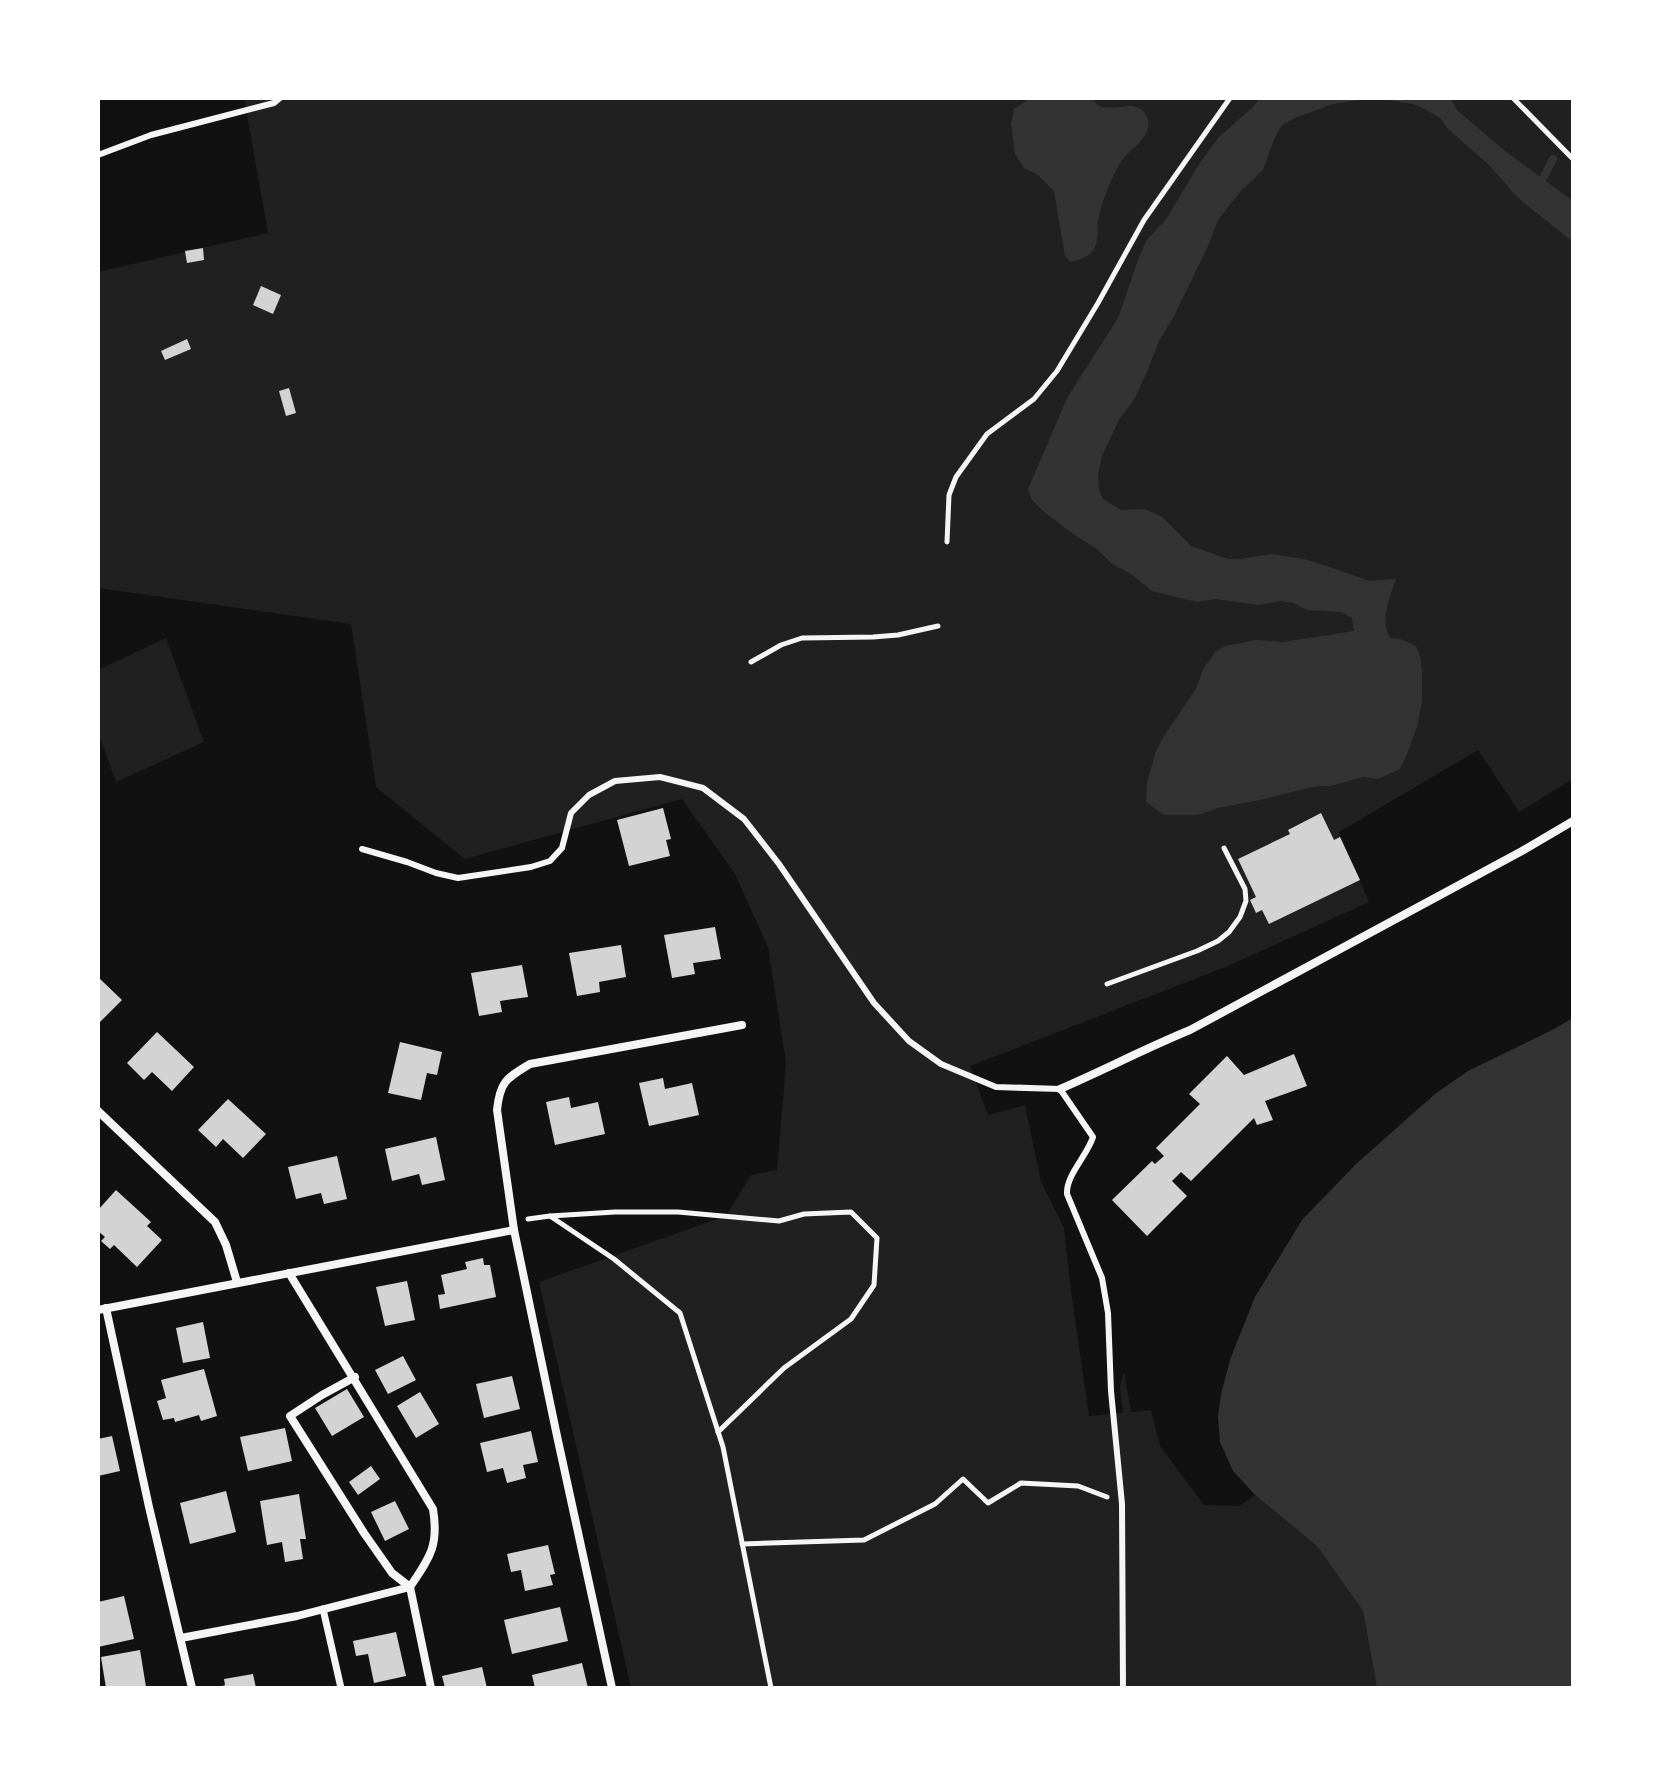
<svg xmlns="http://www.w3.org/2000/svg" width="1671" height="1786" viewBox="0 0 1671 1786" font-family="Figtree,sans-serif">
  <rect width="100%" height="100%" fill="#111"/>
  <!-- green -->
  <g fill="#202020">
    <path d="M 244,98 L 1573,98 L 1573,779 L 1519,812 L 1478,750 L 1339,832 L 1369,902 L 1228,966 L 970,1066 L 988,1115 L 1025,1105 L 1041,1182 L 1064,1228 L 1071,1291 L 1089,1416 L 1123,1413 L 1120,1388 L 1124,1371 L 1131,1412 L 1151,1410 L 1160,1446 L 1204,1505 L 1240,1506 L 1255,1495 L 1317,1546 L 1363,1611 L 1377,1688 L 631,1688 L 539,1282 L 726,1216 L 751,1175 L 777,1170 L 786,1063 L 768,947 L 735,874 L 682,799 L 465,859 L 376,787 L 351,624 L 98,588 L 98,272 L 268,233 Z"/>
    <path d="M 166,638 L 204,742 L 116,782 L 98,732 L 98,670 Z"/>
  </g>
  <!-- water -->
  <g fill="#333">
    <path d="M 1031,98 L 1092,98 C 1104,121 1135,93 1146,115 C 1157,136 1129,148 1121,162 C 1112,176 1101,204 1098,221 C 1097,230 1099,242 1093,251 C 1087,258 1078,260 1071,262 L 1065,256 L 1054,191 L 1038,175 L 1024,168 L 1015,154 L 1011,124 L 1014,109 Z"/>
    <path d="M 1260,98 L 1450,98 L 1457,110 L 1505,151 L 1573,201 L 1573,242 L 1518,198 L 1489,165 L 1448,129 L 1440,118 L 1425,109 L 1413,104 L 1388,100 L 1366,99 L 1333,104 L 1295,118 L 1282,125 L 1275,137 L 1263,170 L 1240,192 L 1218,220 L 1209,244 L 1174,316 L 1159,341 L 1146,374 L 1134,400 L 1120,418 L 1102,456 L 1098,475 L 1099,490 L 1103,499 L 1121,510 L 1144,509 L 1161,516 L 1191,546 L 1228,559 L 1241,559 L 1270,554 L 1304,559 L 1336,569 L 1369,581 L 1396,579 C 1389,598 1380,621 1390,638 L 1400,639 L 1416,646 L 1420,656 L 1422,670 L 1422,701 L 1417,727 L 1407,754 L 1400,769 L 1378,779 L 1363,777 L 1330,786 L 1317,786 L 1255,801 L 1218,808 L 1198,815 L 1164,815 L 1146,802 L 1147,783 L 1156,751 L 1162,739 L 1197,687 L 1203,669 L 1216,651 L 1226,646 L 1256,640 L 1283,642 L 1354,631 L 1352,618 L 1341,612 L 1307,610 L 1293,603 L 1281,601 L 1259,605 L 1215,599 L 1197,602 L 1152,591 L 1131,574 L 1112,564 L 1097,549 L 1073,534 L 1043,511 L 1032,500 L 1028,489 L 1067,398 L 1118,318 L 1138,260 L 1146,241 L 1167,218 L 1199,164 L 1219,137 L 1253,107 Z"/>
    <path d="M 1573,1018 L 1573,1688 L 1377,1688 L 1363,1611 L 1317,1546 L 1255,1495 L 1233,1471 L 1220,1442 L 1218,1418 L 1221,1394 L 1231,1357 L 1255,1297 L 1302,1220 L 1356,1164 L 1435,1094 L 1468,1071 L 1554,1029 Z"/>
  </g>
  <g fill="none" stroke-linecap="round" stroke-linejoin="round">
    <!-- stream -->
    <path stroke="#333" stroke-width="8" d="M 1540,184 L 1553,159"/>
  </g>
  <!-- building -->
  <g fill="#d3d3d3">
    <path d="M 203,248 L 204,260 L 187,263 L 185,251 Z"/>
    <path d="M 261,286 L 281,295 L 273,314 L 253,305 Z"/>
    <path d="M 187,339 L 191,349 L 165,360 L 161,351 Z"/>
    <path d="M 289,388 L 296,413 L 286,416 L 279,391 Z"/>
    <path d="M 663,808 L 671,839 L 666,840 L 670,856 L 629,866 L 617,820 Z"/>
    <path d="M 1321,813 L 1334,840 L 1340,837 L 1360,880 L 1269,924 L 1262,910 L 1256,913 L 1250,900 L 1256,897 L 1238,859 L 1290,834 L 1288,830 Z"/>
    <path d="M 715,927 L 721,959 L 693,963 L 695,974 L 672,978 L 664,935 Z"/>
    <path d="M 621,945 L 626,977 L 599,982 L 600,992 L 577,996 L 569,953 Z"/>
    <path d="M 522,965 L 528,997 L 500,1001 L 502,1012 L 479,1016 L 471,973 Z"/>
    <path d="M 98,977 L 122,1000 L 98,1024 Z"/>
    <path d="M 157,1032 L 194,1067 L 172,1091 L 152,1072 L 144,1080 L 127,1063 Z"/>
    <path d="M 400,1042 L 442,1052 L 437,1075 L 427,1073 L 421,1100 L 388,1093 Z"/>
    <path d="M 1294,1054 L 1307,1086 L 1265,1101 L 1273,1120 L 1257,1125 L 1254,1118 L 1191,1181 L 1181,1172 L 1172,1181 L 1187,1196 L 1147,1236 L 1112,1200 L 1152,1161 L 1155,1164 L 1164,1156 L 1156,1148 L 1200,1104 L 1189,1094 L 1227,1056 L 1244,1075 Z"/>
    <path d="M 663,1078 L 665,1089 L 692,1083 L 699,1115 L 649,1126 L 639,1083 Z"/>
    <path d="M 569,1097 L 571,1108 L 598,1102 L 605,1134 L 555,1145 L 546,1102 Z"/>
    <path d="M 228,1099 L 266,1134 L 243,1158 L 223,1139 L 216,1147 L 198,1130 Z"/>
    <path d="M 436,1137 L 445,1180 L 422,1185 L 419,1174 L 392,1181 L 385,1149 Z"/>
    <path d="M 337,1156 L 347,1199 L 324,1204 L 321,1193 L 296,1199 L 288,1167 Z"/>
    <path d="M 116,1190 L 151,1222 L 147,1226 L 162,1240 L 137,1267 L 114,1245 L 110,1249 L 101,1241 L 105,1237 L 98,1231 L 98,1210 Z"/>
    <path d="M 483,1258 L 484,1265 L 490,1265 L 496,1297 L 440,1309 L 438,1295 L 445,1294 L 441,1275 L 467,1269 L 465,1262 Z"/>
    <path d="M 407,1281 L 415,1320 L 385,1326 L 376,1287 Z"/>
    <path d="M 203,1322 L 210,1358 L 183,1363 L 176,1328 Z"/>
    <path d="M 403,1356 L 416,1380 L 388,1394 L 375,1370 Z"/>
    <path d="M 204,1369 L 217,1416 L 201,1421 L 199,1415 L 175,1422 L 174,1418 L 163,1420 L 157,1401 L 166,1398 L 161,1380 Z"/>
    <path d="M 512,1376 L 520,1409 L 484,1418 L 476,1384 Z"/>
    <path d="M 347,1389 L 364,1417 L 332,1436 L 315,1408 Z"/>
    <path d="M 420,1392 L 439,1424 L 416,1438 L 397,1406 Z"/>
    <path d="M 285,1428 L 292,1461 L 248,1471 L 240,1437 Z"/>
    <path d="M 531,1431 L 538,1462 L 523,1465 L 526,1478 L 507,1483 L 503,1468 L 487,1472 L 480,1443 Z"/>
    <path d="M 112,1436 L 120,1471 L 98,1476 L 98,1439 Z"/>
    <path d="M 371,1466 L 380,1479 L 358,1495 L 349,1482 Z"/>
    <path d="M 226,1491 L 236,1532 L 190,1544 L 180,1503 Z"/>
    <path d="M 299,1494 L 306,1539 L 300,1539 L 303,1559 L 285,1562 L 282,1542 L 267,1545 L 260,1501 Z"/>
    <path d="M 395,1501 L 409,1529 L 385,1541 L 371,1512 Z"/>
    <path d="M 548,1545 L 555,1574 L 550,1575 L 553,1585 L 525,1591 L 521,1570 L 511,1572 L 507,1554 Z"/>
    <path d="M 124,1596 L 134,1639 L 98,1647 L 98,1602 Z"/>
    <path d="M 560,1607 L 568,1641 L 512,1654 L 504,1620 Z"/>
    <path d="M 396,1632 L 406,1676 L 374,1683 L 368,1654 L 356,1656 L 353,1641 Z"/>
    <path d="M 140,1650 L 146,1687 L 106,1688 L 101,1657 Z"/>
    <path d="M 582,1663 L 588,1688 L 535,1688 L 532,1675 Z"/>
    <path d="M 482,1667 L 487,1688 L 445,1688 L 442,1676 Z"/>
    <path d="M 253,1674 L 256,1688 L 218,1688 L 225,1685 L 224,1679 Z"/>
  </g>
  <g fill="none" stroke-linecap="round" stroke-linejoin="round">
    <!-- path -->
    <g stroke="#f5f5f5" stroke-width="5">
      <path d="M 1513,98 L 1573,159"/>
      <path d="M 947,542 L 949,495 L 956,477 L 987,434 L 1034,399 L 1057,371 L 1098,303 L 1144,220 L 1230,98"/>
      <path d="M 751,662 L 781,645 L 802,638 L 873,637 L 898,635 L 938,626"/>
      <path d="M 1107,984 L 1197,951 L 1218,941 L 1229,932 L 1240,917 L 1246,901 L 1245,889 L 1224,848"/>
      <path d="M 550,1216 L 615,1212 L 678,1212 L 779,1221 L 804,1214 L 851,1212 L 877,1238 L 874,1285 L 851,1319 L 784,1368 L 718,1432"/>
      <path d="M 528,1219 L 550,1216 L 614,1259 L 680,1313 L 723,1447 L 771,1688"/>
      <path d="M 742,1544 L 864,1540 L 935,1504 L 963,1479 L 988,1503 L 1021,1483 L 1078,1486 L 1107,1497"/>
    </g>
    <!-- service -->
    <g stroke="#f5f5f5" stroke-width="6">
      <path d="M 98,155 L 151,135 L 274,103 L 280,98"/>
      <path d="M 362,849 L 407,862 L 436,873 L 458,878 L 531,867 L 550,861 L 562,848 L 571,813 L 589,795 L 615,781 L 660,777 L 703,788 L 744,819 L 779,864 L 874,1003 L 909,1041 L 941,1064 L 996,1087 L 1060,1089 L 1093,1137 C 1087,1156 1066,1175 1067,1194 L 1102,1278 L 1108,1313 L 1111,1391 L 1122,1504 L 1123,1688"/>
    </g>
    <!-- pedestrian -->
    <path stroke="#f5f5f5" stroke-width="7" d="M 323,1609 L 341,1688"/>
    <!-- minor -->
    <g stroke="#f5f5f5" stroke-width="8">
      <path d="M 1060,1089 C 1104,1070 1146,1048 1190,1030 L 1522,851 L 1573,821"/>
      <path d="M 98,1111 L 215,1222 L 226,1245 L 237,1282"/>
      <path d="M 289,1273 L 433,1509 C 439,1546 430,1557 410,1587 L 431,1688"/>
      <path d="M 106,1308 L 149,1507 L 192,1688"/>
      <path d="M 98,1310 L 514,1230"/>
      <path d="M 355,1377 L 322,1395 L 290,1416 L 364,1533 L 392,1573 L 410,1587"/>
      <path d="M 181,1638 L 297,1616 L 410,1587"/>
      <path d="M 612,1688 L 557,1436 L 514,1230 L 497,1110 C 500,1081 507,1078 530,1064 L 742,1025"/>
    </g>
  </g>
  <!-- border -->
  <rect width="1671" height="1786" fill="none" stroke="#ffffff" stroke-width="200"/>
</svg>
